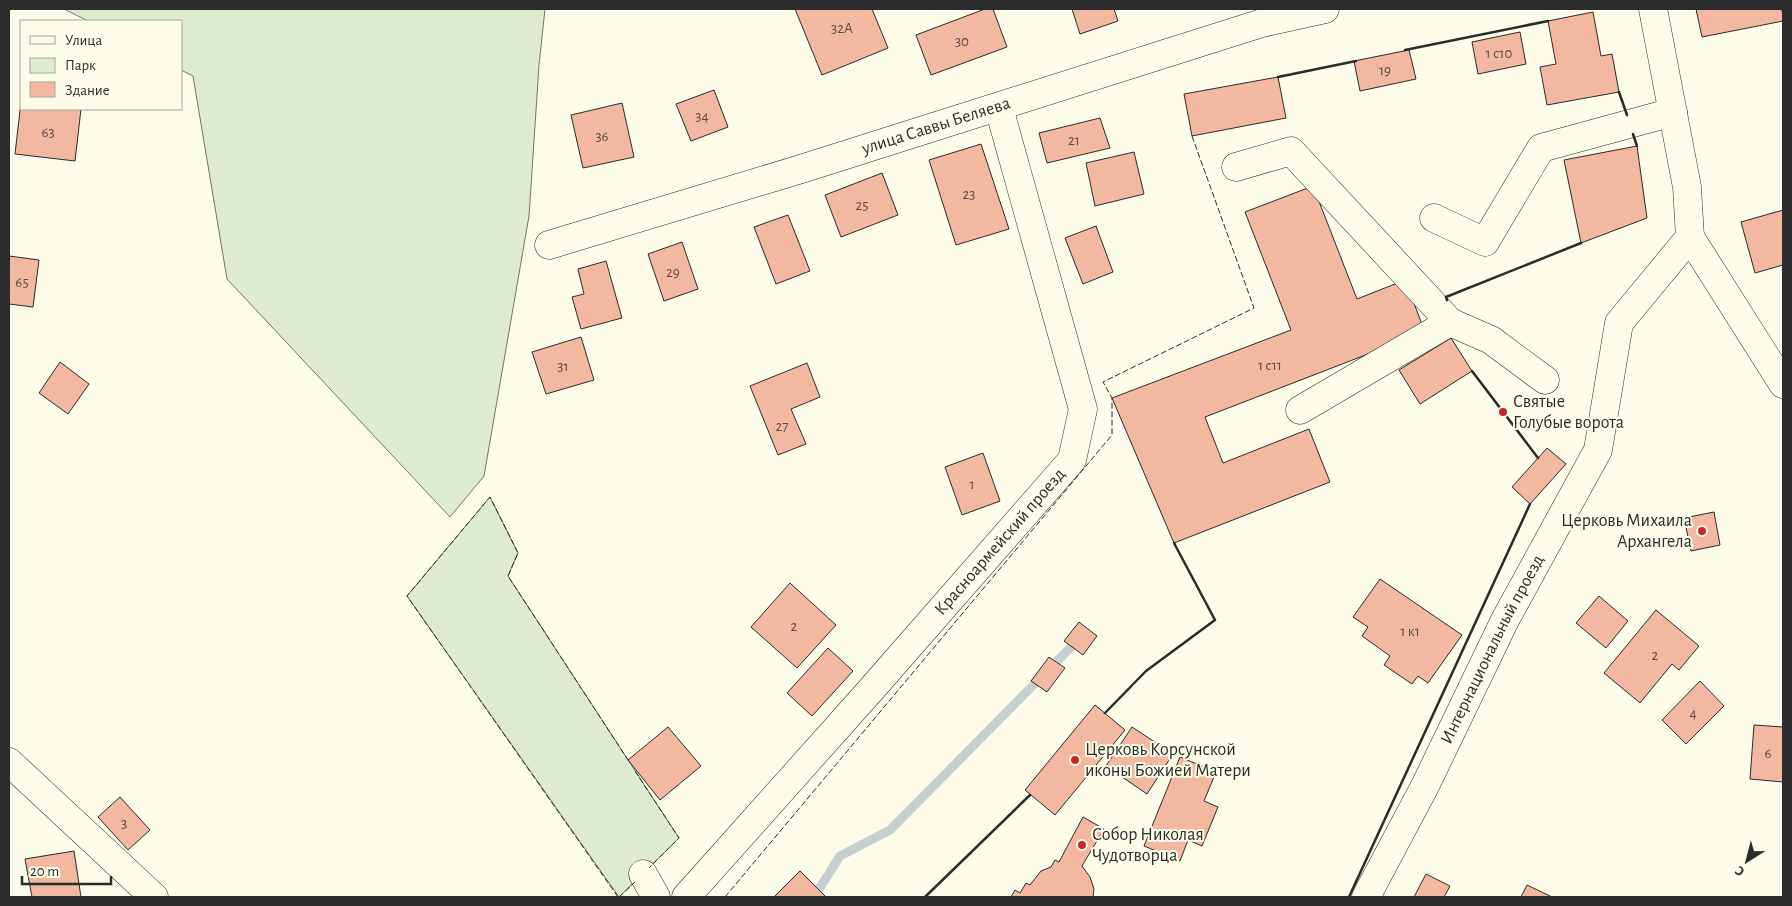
<svg xmlns="http://www.w3.org/2000/svg" width="1792" height="906" viewBox="0 0 1792 906" font-family="'Alegreya Sans',sans-serif">
  <rect width="100%" height="100%" fill="#fdfbea"/>
  <!-- green -->
  <g fill="#deebd1" stroke="#74746e">
    <path d="M 64,9 L 545,9 L 539,65 L 529,216 L 484,476 L 450,517 L 227,279 L 193,76 L 181,70 L 181,21 L 88,21 Z"/>
    <path d="M 490,497 L 518,553 L 508,576 L 679,838 L 619,897 L 407,596 Z"/>
  </g>
  <g fill="none" stroke-linecap="round" stroke-linejoin="round">
    <!-- stream -->
    <path stroke="#c7d0d0" stroke-width="9" d="M 814,897 L 840,856 L 890,830 L 1079,639"/>
  </g>
  <!-- building -->
  <g fill="#f2b8a0" stroke="#2b2b2b">
    <path d="M 795,9 L 872,9 L 888,48 L 822,75 Z"/>
    <path d="M 985,9 L 993,9 L 1007,47 L 931,75 L 916,35 Z"/>
    <path d="M 1072,9 L 1114,9 L 1118,21 L 1080,34 Z"/>
    <path d="M 1696,9 L 1782,9 L 1783,21 L 1702,37 Z"/>
    <path d="M 1593,12 L 1601,56 L 1612,54 L 1619,92 L 1547,105 L 1540,67 L 1556,64 L 1548,21 Z"/>
    <path d="M 1520,32 L 1526,64 L 1478,74 L 1472,42 Z"/>
    <path d="M 1409,50 L 1416,79 L 1360,91 L 1354,61 Z"/>
    <path d="M 1278,77 L 1286,118 L 1192,136 L 1184,94 Z"/>
    <path d="M 714,90 L 728,127 L 691,141 L 676,104 Z"/>
    <path d="M 21,102 L 21,109 L 81,109 L 75,161 L 15,154 Z"/>
    <path d="M 622,103 L 634,157 L 583,168 L 571,115 Z"/>
    <path d="M 1100,118 L 1110,148 L 1047,163 L 1039,133 Z"/>
    <path d="M 981,144 L 1009,229 L 956,245 L 929,160 Z"/>
    <path d="M 1637,146 L 1647,218 L 1581,243 L 1564,160 Z"/>
    <path d="M 1134,152 L 1144,194 L 1095,206 L 1086,163 Z"/>
    <path d="M 882,173 L 898,215 L 841,237 L 825,195 Z"/>
    <path d="M 1313,186 L 1357,299 L 1405,280 L 1425,332 L 1205,417 L 1223,463 L 1309,429 L 1330,482 L 1174,543 L 1112,398 L 1291,330 L 1245,212 Z"/>
    <path d="M 1783,210 L 1783,265 L 1755,273 L 1741,222 Z"/>
    <path d="M 788,215 L 810,271 L 776,284 L 754,227 Z"/>
    <path d="M 1096,226 L 1113,272 L 1083,284 L 1065,238 Z"/>
    <path d="M 682,242 L 698,289 L 664,301 L 648,254 Z"/>
    <path d="M 9,256 L 39,260 L 33,307 L 9,304 Z"/>
    <path d="M 606,261 L 622,318 L 581,329 L 572,297 L 584,294 L 578,269 Z"/>
    <path d="M 581,337 L 594,380 L 546,394 L 532,352 Z"/>
    <path d="M 1451,338 L 1472,371 L 1420,404 L 1399,370 Z"/>
    <path d="M 60,362 L 89,384 L 68,414 L 39,393 Z"/>
    <path d="M 807,363 L 820,397 L 791,409 L 806,444 L 778,455 L 750,386 Z"/>
    <path d="M 1547,448 L 1566,464 L 1530,504 L 1512,487 Z"/>
    <path d="M 983,453 L 1000,501 L 962,515 L 945,467 Z"/>
    <path d="M 1714,512 L 1720,545 L 1691,551 L 1684,518 Z"/>
    <path d="M 1380,579 L 1462,635 L 1428,683 L 1418,676 L 1412,684 L 1384,665 L 1390,656 L 1362,636 L 1368,627 L 1353,617 Z"/>
    <path d="M 790,583 L 836,625 L 797,668 L 751,627 Z"/>
    <path d="M 1599,596 L 1628,621 L 1606,648 L 1576,623 Z"/>
    <path d="M 1656,610 L 1699,646 L 1679,670 L 1672,664 L 1640,703 L 1604,673 Z"/>
    <path d="M 1079,622 L 1097,636 L 1083,655 L 1064,641 Z"/>
    <path d="M 828,648 L 853,671 L 812,716 L 787,693 Z"/>
    <path d="M 1049,657 L 1065,668 L 1047,692 L 1031,681 Z"/>
    <path d="M 1700,681 L 1724,706 L 1686,744 L 1662,720 Z"/>
    <path d="M 1095,705 L 1125,730 L 1055,815 L 1025,790 Z"/>
    <path d="M 1754,725 L 1783,727 L 1783,782 L 1750,779 Z"/>
    <path d="M 668,727 L 701,766 L 660,800 L 628,760 Z"/>
    <path d="M 1132,727 L 1173,754 L 1147,794 L 1106,766 Z"/>
    <path d="M 1180,757 L 1216,772 L 1204,801 L 1218,807 L 1202,846 L 1188,840 L 1180,861 L 1144,846 Z"/>
    <path d="M 120,797 L 150,830 L 128,850 L 98,817 Z"/>
    <path d="M 1083,817 L 1104,829 L 1082,866 L 1090,877 L 1094,889 L 1093,897 L 1011,897 L 1015,890 L 1020,893 L 1026,883 L 1030,885 L 1041,871 L 1051,867 L 1055,860 L 1059,862 Z"/>
    <path d="M 74,851 L 81,897 L 32,897 L 25,859 Z"/>
    <path d="M 800,871 L 825,896 L 823,897 L 774,897 Z"/>
    <path d="M 1426,874 L 1450,886 L 1444,897 L 1414,897 Z"/>
    <path d="M 1527,885 L 1552,897 L 1521,897 Z"/>
  </g>
  <g fill="none" stroke-linecap="round" stroke-linejoin="round">
    <defs>
      <g id="minor">
        <path d="M 1236,167 L 1291,151 L 1450,322"/>
        <path d="M 1434,218 L 1485,242 L 1541,148 L 1673,112"/>
        <path d="M 1690,237 L 1783,384"/>
        <path id="s1" d="M 549,245 L 801,169 L 1262,23 L 1325,9"/>
        <path d="M 1300,410 L 1450,322 L 1491,340 L 1545,380"/>
        <path d="M 9,762 L 154,897"/>
        <path d="M 643,874 L 656,897"/>
        <path id="s2" d="M 686,897 L 869,692 L 1072,460 L 1083,409 L 999,108"/>
        <path id="s3" d="M 1366,897 L 1425,786 L 1505,620 L 1598,450 L 1619,323 L 1690,237 L 1687,187 L 1653,9"/>
      </g>
    </defs>
    <!-- minor casing -->
    <use href="#minor" stroke="#2b2b2b" stroke-width="29"/>
    <!-- minor -->
    <use href="#minor" stroke="#fdfbea" stroke-width="28"/>
    <!-- fence -->
    <g stroke="#2b2b2b" stroke-width="1" stroke-dasharray="6 2.5" stroke-linecap="butt">
      <path d="M 635,771 L 679,838 L 649,868"/>
      <path d="M 618,897 L 407,596 L 490,497 L 518,553 L 508,576 L 630,763"/>
      <path d="M 619,897 L 635,882"/>
      <path d="M 725,897 L 1112,435 L 1112,398 L 1103,382 L 1254,308 L 1192,136"/>
    </g>
    <!-- wall -->
    <g stroke="#2b2b2b" stroke-width="2.5">
      <path d="M 1405,50 L 1548,21"/>
      <path d="M 1278,77 L 1356,61"/>
      <path d="M 1619,92 L 1627,115"/>
      <path d="M 1633,134 L 1637,146"/>
      <path d="M 1447,300 L 1446,297 L 1581,243"/>
      <path d="M 1472,371 L 1538,458"/>
      <path d="M 1105,713 L 1146,671 L 1215,620 L 1174,543"/>
      <path d="M 925,897 L 1030,795"/>
      <path d="M 1349,897 L 1530,504"/>
    </g>
  </g>
  <!-- markers -->
  <g fill="#c62828" stroke="#fdfbea" stroke-width="2">
    <circle cx="1503" cy="412" r="5"/>
    <circle cx="1702" cy="531" r="5"/>
    <circle cx="1075" cy="760" r="5"/>
    <circle cx="1082" cy="845" r="5"/>
  </g>
  <g text-anchor="middle" dominant-baseline="central" stroke-width="4" stroke-linejoin="round" paint-order="stroke">
    <!-- number labels -->
    <g font-size="15" fill="#5d4e48">
      <text x="842" y="28">32А</text>
      <text x="962" y="41">30</text>
      <text x="1499" y="53">1 с10</text>
      <text x="1385" y="70">19</text>
      <text x="702" y="116">34</text>
      <text x="48" y="132">63</text>
      <text x="602" y="136">36</text>
      <text x="1074" y="140">21</text>
      <text x="969" y="194">23</text>
      <text x="862" y="205">25</text>
      <text x="673" y="272">29</text>
      <text x="22" y="282">65</text>
      <text x="1270" y="365">1 с11</text>
      <text x="563" y="366">31</text>
      <text x="782" y="426">27</text>
      <text x="972" y="484">1</text>
      <text x="794" y="626">2</text>
      <text x="1410" y="631">1 к1</text>
      <text x="1655" y="655">2</text>
      <text x="1693" y="713">4</text>
      <text x="1768" y="753">6</text>
      <text x="124" y="823">3</text>
    </g>
    <!-- street labels -->
    <g font-size="18" fill="#2b2b2b" stroke="#fdfbea">
      <text stroke="none"><textPath href="#s1" startOffset="405">улица Саввы Беляева</textPath></text>
      <text stroke="none"><textPath href="#s2" startOffset="474">Красноармейский проезд</textPath></text>
      <text stroke="none"><textPath href="#s3" startOffset="278">Интернациональный проезд</textPath></text>
    </g>
    <!-- poi labels -->
    <g font-size="18" fill="#2b2b2b" stroke="#fdfbea" text-anchor="start">
      <text x="1513" y="402">Святые<tspan x="1513" dy="21">Голубые ворота</tspan></text>
      <text x="1692" y="521" text-anchor="end">Церковь Михаила<tspan x="1692" dy="21">Архангела</tspan></text>
      <text x="1085" y="750">Церковь Корсунской<tspan x="1085" dy="21">иконы Божией Матери</tspan></text>
      <text x="1092" y="835">Собор Николая<tspan x="1092" dy="21">Чудотворца</tspan></text>
    </g>
  </g>
  <!-- border -->
  <rect width="1792" height="906" fill="none" stroke="#2b2b2b" stroke-width="20"/>
  <!-- legend -->
  <rect x="20" y="20" width="162" height="90" fill="#fdfbea" stroke="#a9a89e"/>
  <rect x="30" y="36" width="25" height="8" fill="#fdfbea" stroke="#a9a89e"/>
  <text x="65" y="45" font-size="15" fill="#2b2b2b">Улица</text>
  <rect x="30" y="58" width="25" height="15" fill="#deebd1" stroke="#a9a89e"/>
  <text x="65" y="70" font-size="15" fill="#2b2b2b">Парк</text>
  <rect x="30" y="82" width="25" height="15" fill="#f2b8a0" stroke="#a9a89e"/>
  <text x="65" y="95" font-size="15" fill="#2b2b2b">Здание</text>
  <!-- north arrow -->
  <g transform="translate(1747 861) rotate(216)" stroke="#fdfbea" stroke-width="4" paint-order="stroke">
  <path d="M0-4L9 19L0 12L-9 19Z" fill="#2b2b2b"/>
  <text y="-8" font-size="14" font-weight="bold" text-anchor="middle" fill="#2b2b2b">С</text>
  </g>
  <!-- scale -->
  <path d="M22 876v8h89v-8" fill="none" stroke="#2b2b2b" stroke-width="2.5"/>
  <text x="30" y="876" font-size="15" fill="#2b2b2b" stroke="#fdfbea" stroke-width="4" paint-order="stroke">20 m</text>
</svg>
